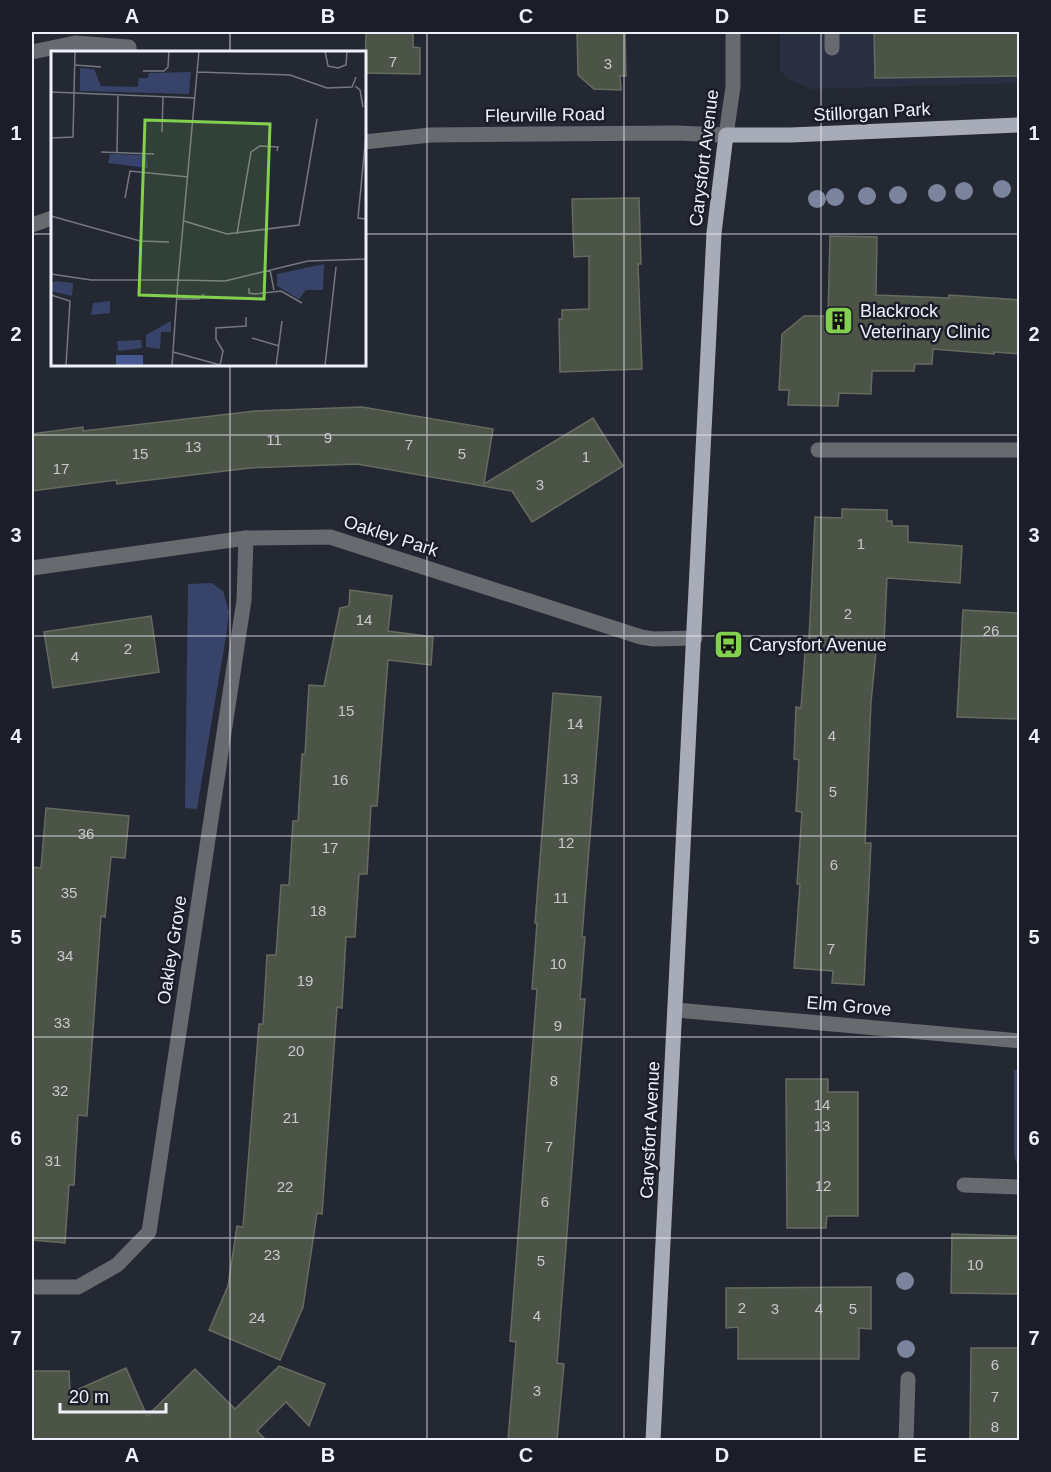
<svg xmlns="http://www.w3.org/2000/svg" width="1051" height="1472" viewBox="0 0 1051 1472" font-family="Helvetica,sans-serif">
  <rect width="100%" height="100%" fill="#242833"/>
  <!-- built -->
  <path fill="#2a3041" d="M 780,32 L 1019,32 L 1019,83 L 811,89 L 789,79 L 780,70 Z"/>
  <!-- green -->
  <g fill="#384369">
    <path d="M 212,583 L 223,591 L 229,612 L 225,642 L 197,809 L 185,808 L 188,584 Z"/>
    <path d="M 1014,1070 L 1019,1070 L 1019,1165 L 1016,1162 L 1014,1154 Z"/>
  </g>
  <!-- building -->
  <g fill="#4c5448" stroke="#646b5f" stroke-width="1.5">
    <path d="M 366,32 L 413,32 L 413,47 L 420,48 L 420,74 L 365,73 Z"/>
    <path d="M 577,32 L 625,32 L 626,76 L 620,76 L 621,90 L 594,89 L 578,75 Z"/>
    <path d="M 874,32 L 1020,32 L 1020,76 L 875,78 Z"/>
    <path d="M 639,198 L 641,264 L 638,264 L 642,369 L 560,372 L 559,319 L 562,319 L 562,310 L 589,309 L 589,256 L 574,257 L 572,199 Z"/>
    <path d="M 830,236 L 877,237 L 876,295 L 949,298 L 949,295 L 1020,300 L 1020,354 L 994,352 L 994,354 L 933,349 L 932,364 L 915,364 L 914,371 L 872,371 L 871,394 L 839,393 L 838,406 L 788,405 L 789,390 L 779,390 L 782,334 L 804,316 L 828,316 Z"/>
    <path d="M 362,407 L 493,429 L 484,484 L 593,418 L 623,466 L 532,522 L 512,491 L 357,464 L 250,468 L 117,484 L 116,480 L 32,491 L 32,434 L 83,427 L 83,431 L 255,411 Z"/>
    <path d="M 842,509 L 887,510 L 887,521 L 892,521 L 892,526 L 908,526 L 908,542 L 962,546 L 960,583 L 887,578 L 884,641 L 877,641 L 871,702 L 865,843 L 871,843 L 864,985 L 832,983 L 833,971 L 794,968 L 800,884 L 797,884 L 802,812 L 796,811 L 799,760 L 794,759 L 796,707 L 801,708 L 806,639 L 809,639 L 815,517 L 842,518 Z"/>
    <path d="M 350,590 L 392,596 L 388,631 L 433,637 L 431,665 L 388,660 L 377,806 L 371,806 L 367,874 L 359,874 L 355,937 L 346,937 L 342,1008 L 337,1007 L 322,1214 L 317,1213 L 303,1307 L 280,1360 L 209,1330 L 228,1286 L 237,1226 L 243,1227 L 259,1024 L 263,1024 L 267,955 L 276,955 L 281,885 L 289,885 L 293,821 L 298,821 L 302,754 L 305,754 L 309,685 L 324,686 L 340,608 L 349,606 Z"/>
    <path d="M 963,610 L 1020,613 L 1020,719 L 957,717 Z"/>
    <path d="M 151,616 L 159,672 L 53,688 L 44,632 Z"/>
    <path d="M 553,693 L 601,697 L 582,937 L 585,937 L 580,999 L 585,999 L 557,1363 L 564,1364 L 557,1440 L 508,1440 L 516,1342 L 510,1341 L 537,989 L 532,989 L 537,923 L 535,923 Z"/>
    <path d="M 46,808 L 129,816 L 125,858 L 111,857 L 105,917 L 101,916 L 87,1116 L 78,1115 L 74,1185 L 69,1185 L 65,1243 L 32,1240 L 32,867 L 41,868 Z"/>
    <path d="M 786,1079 L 828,1079 L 828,1092 L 858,1092 L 858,1216 L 827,1216 L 826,1228 L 787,1228 Z"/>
    <path d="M 952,1234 L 1020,1236 L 1020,1294 L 951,1293 Z"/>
    <path d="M 871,1287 L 871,1329 L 859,1328 L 859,1359 L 738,1359 L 738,1327 L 726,1328 L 726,1288 Z"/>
    <path d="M 971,1348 L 1020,1348 L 1020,1440 L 970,1440 Z"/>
    <path d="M 279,1366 L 325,1384 L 309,1426 L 286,1402 L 257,1431 L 266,1440 L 32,1440 L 32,1371 L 69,1371 L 70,1393 L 126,1368 L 147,1416 L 195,1369 L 235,1409 Z"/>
  </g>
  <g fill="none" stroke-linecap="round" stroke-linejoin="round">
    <!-- minor -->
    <g stroke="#686a70" stroke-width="15">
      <path d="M 832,32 L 832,48"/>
      <path d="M 32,52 L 75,43 L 129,47 L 129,52"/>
      <path d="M 364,142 L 430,135 L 675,133 L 726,135 L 733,87 L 733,32"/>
      <path d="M 32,225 L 52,218"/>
      <path d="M 818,450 L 1020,450"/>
      <path d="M 32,568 L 246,538 L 330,537 L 641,637 L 654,639 L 695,638"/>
      <path d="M 676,1010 L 1020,1041"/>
      <path d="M 964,1185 L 1020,1187"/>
      <path d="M 32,1287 L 78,1287 L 117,1265 L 149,1232 L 244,600 L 246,538"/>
      <path d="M 906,1440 L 908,1379"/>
    </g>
    <!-- major -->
    <path stroke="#a8acb8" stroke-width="15" d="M 653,1440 L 714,233 L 726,135 L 791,135 L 1020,125"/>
  </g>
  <!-- trees -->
  <g fill="#7b849c">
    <circle cx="1002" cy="189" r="9"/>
    <circle cx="964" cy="191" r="9"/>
    <circle cx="937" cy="193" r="9"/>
    <circle cx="898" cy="195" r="9"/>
    <circle cx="867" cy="196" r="9"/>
    <circle cx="835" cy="197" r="9"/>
    <circle cx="817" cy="199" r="9"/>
    <circle cx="905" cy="1281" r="9"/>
    <circle cx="906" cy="1349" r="9"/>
  </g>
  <!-- grid -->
  <path fill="none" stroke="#eef1f9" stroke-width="1.5" stroke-opacity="0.55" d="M 230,32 L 230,52M 427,32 L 427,1440M 624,32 L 624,1440M 821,32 L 821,1440M 32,234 L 52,234M 364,234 L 1020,234M 230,364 L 230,1440M 32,435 L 1020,435M 32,636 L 1020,636M 32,836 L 1020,836M 32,1037 L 1020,1037M 32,1238 L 1020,1238"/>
  <!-- icons -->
  <defs>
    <symbol id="building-square" viewBox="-11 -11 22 22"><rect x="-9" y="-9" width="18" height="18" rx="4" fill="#83d04e" stroke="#1b1e29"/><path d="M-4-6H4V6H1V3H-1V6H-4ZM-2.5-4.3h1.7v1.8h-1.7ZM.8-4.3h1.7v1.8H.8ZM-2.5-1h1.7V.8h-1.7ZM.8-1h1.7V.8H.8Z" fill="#111"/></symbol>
    <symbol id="bus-square" viewBox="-11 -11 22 22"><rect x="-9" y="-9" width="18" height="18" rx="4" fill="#83d04e" stroke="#1b1e29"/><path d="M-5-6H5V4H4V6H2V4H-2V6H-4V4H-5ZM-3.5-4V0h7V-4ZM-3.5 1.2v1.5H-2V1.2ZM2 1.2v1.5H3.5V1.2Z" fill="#111"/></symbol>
  </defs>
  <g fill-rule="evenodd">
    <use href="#building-square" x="822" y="304" width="33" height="33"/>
    <use href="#bus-square" x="712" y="628" width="33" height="33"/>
  </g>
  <g text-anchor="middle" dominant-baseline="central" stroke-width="5" stroke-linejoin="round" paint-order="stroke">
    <!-- number labels -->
    <g font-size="15" fill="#c6cacd">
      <text x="393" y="61">7</text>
      <text x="608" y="63">3</text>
      <text x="328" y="437">9</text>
      <text x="274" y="439">11</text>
      <text x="409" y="444">7</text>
      <text x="193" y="446">13</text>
      <text x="140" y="453">15</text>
      <text x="462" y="453">5</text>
      <text x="586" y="456">1</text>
      <text x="61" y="468">17</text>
      <text x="540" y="484">3</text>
      <text x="861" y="543">1</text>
      <text x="848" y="613">2</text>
      <text x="364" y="619">14</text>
      <text x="991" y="630">26</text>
      <text x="128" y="648">2</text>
      <text x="75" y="656">4</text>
      <text x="346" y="710">15</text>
      <text x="575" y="723">14</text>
      <text x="832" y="735">4</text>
      <text x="570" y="778">13</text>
      <text x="340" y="779">16</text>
      <text x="833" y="791">5</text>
      <text x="86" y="833">36</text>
      <text x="566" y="842">12</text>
      <text x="330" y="847">17</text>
      <text x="834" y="864">6</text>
      <text x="69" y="892">35</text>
      <text x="561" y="897">11</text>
      <text x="318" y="910">18</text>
      <text x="831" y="948">7</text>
      <text x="65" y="955">34</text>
      <text x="558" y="963">10</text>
      <text x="305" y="980">19</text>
      <text x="62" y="1022">33</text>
      <text x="558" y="1025">9</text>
      <text x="296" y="1050">20</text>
      <text x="554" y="1080">8</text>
      <text x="60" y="1090">32</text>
      <text x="822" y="1104">14</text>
      <text x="291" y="1117">21</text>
      <text x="822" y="1125">13</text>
      <text x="549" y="1146">7</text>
      <text x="53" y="1160">31</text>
      <text x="823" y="1185">12</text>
      <text x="285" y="1186">22</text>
      <text x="545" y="1201">6</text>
      <text x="272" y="1254">23</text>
      <text x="541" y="1260">5</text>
      <text x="975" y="1264">10</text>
      <text x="742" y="1307">2</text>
      <text x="775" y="1308">3</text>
      <text x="819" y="1308">4</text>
      <text x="853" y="1308">5</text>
      <text x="537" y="1315">4</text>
      <text x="257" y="1317">24</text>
      <text x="995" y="1364">6</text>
      <text x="537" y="1390">3</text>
      <text x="995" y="1396">7</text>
      <text x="995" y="1426">8</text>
    </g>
    <!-- street labels -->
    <g font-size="18" fill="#eef1f9" stroke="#1b1e29">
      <text transform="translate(872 112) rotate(-3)">Stillorgan Park</text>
      <text transform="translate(545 115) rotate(-1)">Fleurville Road</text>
      <text transform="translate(704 158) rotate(-83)">Carysfort Avenue</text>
      <text transform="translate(391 536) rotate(18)">Oakley Park</text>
      <text transform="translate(172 950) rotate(-81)">Oakley Grove</text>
      <text transform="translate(849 1006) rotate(5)">Elm Grove</text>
      <text transform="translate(650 1130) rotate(-87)">Carysfort Avenue</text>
    </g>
    <!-- poi labels -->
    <g font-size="18" fill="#eef1f9" stroke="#1b1e29" text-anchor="start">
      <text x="860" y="311">Blackrock<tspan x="860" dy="21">Veterinary Clinic</tspan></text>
      <text x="749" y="645">Carysfort Avenue</text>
    </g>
  </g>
  <!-- overview -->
  <g transform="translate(51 51)">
    <rect width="315" height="315" fill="#242833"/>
    <path d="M 29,17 L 43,18 L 50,35 L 87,36 L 88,27 L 97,27 L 98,22 L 140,21 L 138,43 L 29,40 ZM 59,103 L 95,104 L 97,117 L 57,112 ZM 273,213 L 272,239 L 255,239 L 248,248 L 226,235 L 226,223 ZM 5,230 L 22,232 L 21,245 L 0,240 L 1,232 ZM 59,250 L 59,262 L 40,264 L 42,252 ZM 120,270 L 120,281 L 110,281 L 109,298 L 95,296 L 95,284 ZM 90,289 L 91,297 L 67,300 L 66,290 Z" fill="#384369"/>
    <path d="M 65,304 L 92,304 L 92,315 L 65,315 Z" fill="#475791"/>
    <path fill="none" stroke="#757882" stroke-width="1.5" d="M 274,0 L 277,15 L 287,17 L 295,14 L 296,0M 24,14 L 50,16M 92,20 L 113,20 L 117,16 L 118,0M 146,21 L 239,24 L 276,37 L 301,36 L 305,26M 304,35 L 309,39 L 312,56M 0,41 L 144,47M 111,81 L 112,46M 315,83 L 307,167 L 315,168M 0,87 L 22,86 L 24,0M 50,101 L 103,103M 66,101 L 67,45M 74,147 L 79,120 L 137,126M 0,165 L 89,190 L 118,191M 133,170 L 176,183 L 248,174 L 266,68M 186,183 L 200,101 L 209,95 L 227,96 L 226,100M 219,219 L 223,239M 0,223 L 40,229 L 127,229 L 148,0M 198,237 L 198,242 L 204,243 L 230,240 L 251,252M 0,244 L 19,250 L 15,315M 126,248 L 148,248 L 153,243M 201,287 L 228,295M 122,301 L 173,315M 169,314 L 172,300 L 165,288 L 165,277 L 195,275 L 195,266M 121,315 L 127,229 L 174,230 L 257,210 L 315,208M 225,315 L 231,270M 274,315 L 285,216"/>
    <path fill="#83d04e" fill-opacity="0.15" stroke="#83d04e" stroke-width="3" d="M 94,69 L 219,73 L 213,248 L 88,244 Z"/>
    <rect width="315" height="315" fill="none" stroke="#eef1f9" stroke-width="3"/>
  </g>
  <!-- border -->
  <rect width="1051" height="1472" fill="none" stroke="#1b1e29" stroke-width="66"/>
  <!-- scale -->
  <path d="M60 1403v9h106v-9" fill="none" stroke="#eef1f9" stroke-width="3"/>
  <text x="69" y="1403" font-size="18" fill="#eef1f9" stroke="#1b1e29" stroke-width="4.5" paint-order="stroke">20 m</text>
  <rect x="33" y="33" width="985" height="1406" fill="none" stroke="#eef1f9" stroke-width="2"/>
  <g font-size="20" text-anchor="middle" font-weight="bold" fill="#eef1f9">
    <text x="132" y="23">A</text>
    <text x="328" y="23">B</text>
    <text x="526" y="23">C</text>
    <text x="722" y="23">D</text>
    <text x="920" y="23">E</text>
    <text x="16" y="140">1</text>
    <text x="1034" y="140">1</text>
    <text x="16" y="341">2</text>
    <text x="1034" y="341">2</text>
    <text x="16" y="542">3</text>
    <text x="1034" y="542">3</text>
    <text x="16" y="743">4</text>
    <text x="1034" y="743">4</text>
    <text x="16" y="944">5</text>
    <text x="1034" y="944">5</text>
    <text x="16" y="1145">6</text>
    <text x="1034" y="1145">6</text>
    <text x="16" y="1345">7</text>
    <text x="1034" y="1345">7</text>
    <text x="132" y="1462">A</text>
    <text x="328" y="1462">B</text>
    <text x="526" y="1462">C</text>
    <text x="722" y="1462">D</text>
    <text x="920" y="1462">E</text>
  </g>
</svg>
